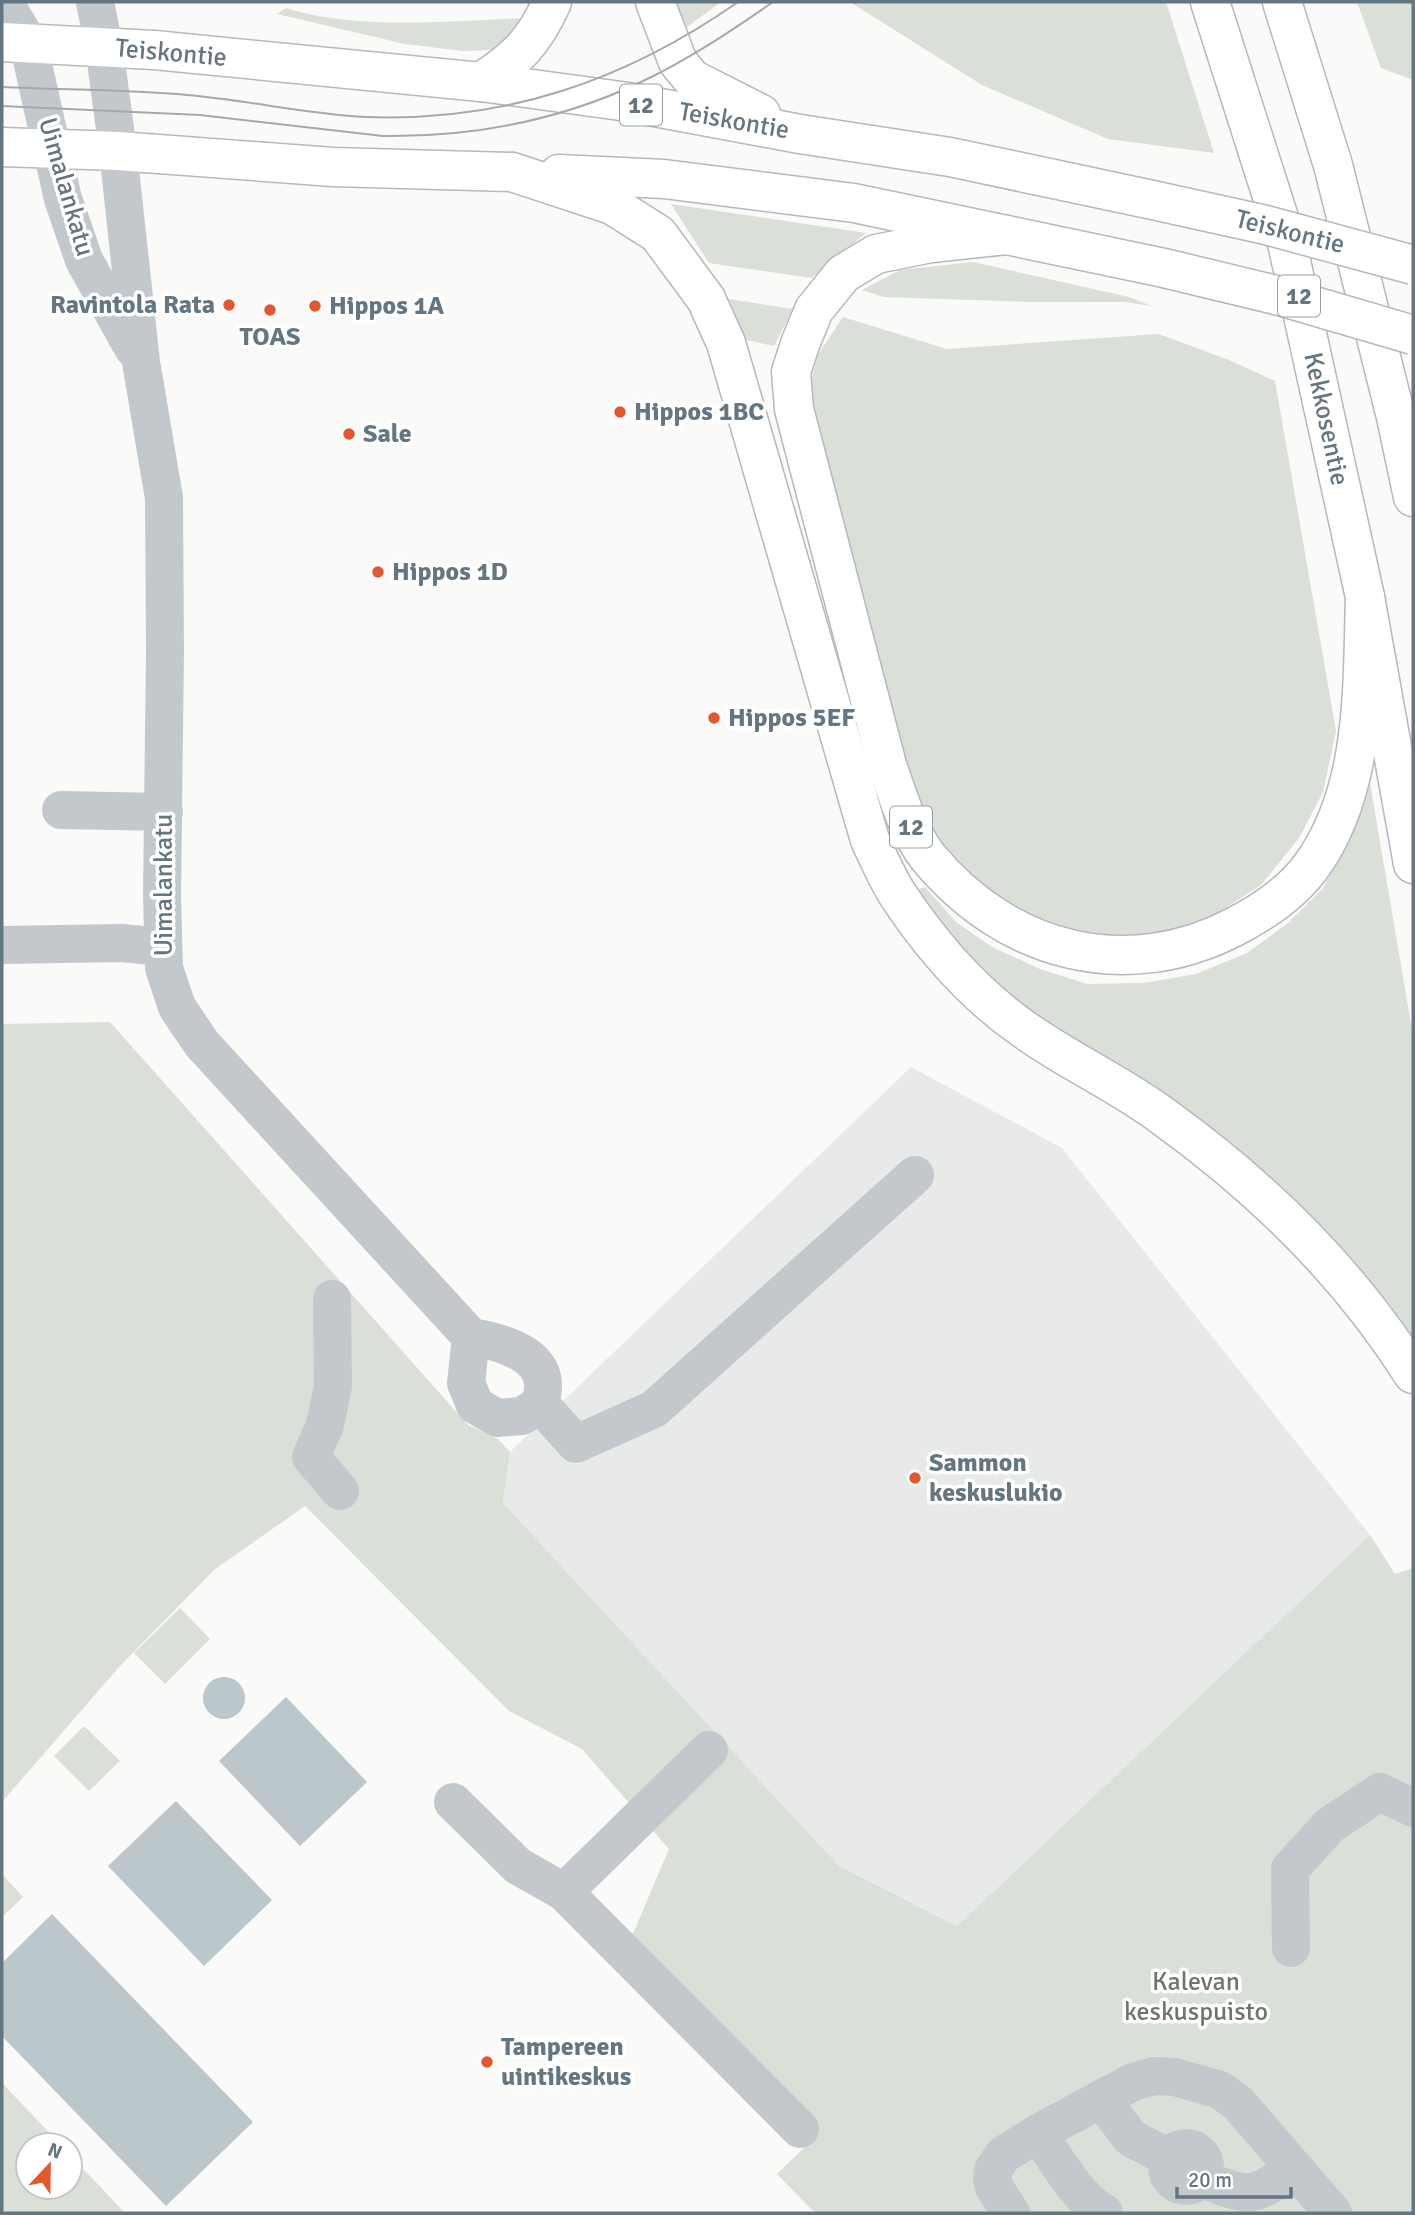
<svg xmlns="http://www.w3.org/2000/svg" width="1415" height="2215" viewBox="0 0 1415 2215" font-family="Signika,sans-serif">
  <rect width="100%" height="100%" fill="#fafaf8"/>
  <!-- built -->
  <path fill="#e8e9e9" d="M 911,1067 L 1062,1148 L 1370,1535 L 957,1926 L 839,1866 L 503,1503 L 510,1452 Z"/>
  <!-- green -->
  <g fill="#dadfd7">
    <path d="M 673,2 L 721,2 L 680,32 Z"/>
    <path d="M 850,2 L 1166,2 L 1214,153 L 1108,139 L 982,85 Z"/>
    <path d="M 1357,2 L 1413,2 L 1413,80 L 1381,68 Z"/>
    <path d="M 286,8 C 361,31 449,21 527,18 L 514,37 L 491,50 L 463,51 L 405,44 L 277,14 Z"/>
    <path d="M 671,204 L 866,233 L 812,278 L 709,263 Z"/>
    <path d="M 973,262 L 1129,297 L 1152,306 L 1124,302 L 1030,302 L 884,297 L 862,290 L 900,270 Z"/>
    <path d="M 729,299 L 793,309 L 774,346 L 746,340 Z"/>
    <path d="M 843,317 L 947,349 L 1159,334 L 1229,360 L 1275,381 L 1336,731 L 1323,792 L 1299,838 L 1261,885 L 1218,913 L 1144,940 L 1080,933 L 996,901 L 949,855 L 929,827 L 906,772 L 809,392 L 817,356 Z"/>
    <path d="M 1369,777 L 1413,1036 L 1413,1339 L 1391,1306 L 1322,1227 L 1231,1144 L 1157,1090 L 1017,1006 L 910,892 L 925,887 L 956,922 L 992,947 L 1040,969 L 1087,984 L 1143,983 L 1196,974 L 1247,953 L 1288,923 L 1323,888 L 1346,846 Z"/>
    <path d="M 110,1022 L 468,1425 L 498,1439 L 510,1452 L 503,1503 L 839,1866 L 957,1926 L 1370,1535 L 1395,1574 L 1413,1568 L 1413,2213 L 815,2213 L 777,2174 L 818,2134 L 632,1936 L 669,1849 L 582,1749 L 509,1711 L 305,1506 L 214,1570 L 119,1667 L 2,1802 L 2,1024 Z"/>
    <path d="M 180,1608 L 210,1639 L 165,1684 L 134,1653 Z"/>
    <path d="M 84,1726 L 120,1761 L 89,1791 L 54,1756 Z"/>
    <path d="M 2,1874 L 23,1897 L 2,1917 Z"/>
    <path d="M 2,2083 L 61,2145 L 28,2145 L 28,2187 L 70,2187 L 70,2155 L 125,2213 L 2,2213 Z"/>
  </g>
  <!-- water -->
  <g fill="#bbc7cb">
    <circle cx="224" cy="1698" r="21"/>
    <path d="M 286,1697 L 367,1782 L 300,1846 L 219,1761 Z"/>
    <path d="M 176,1801 L 272,1900 L 204,1966 L 108,1866 Z"/>
    <path d="M 52,1914 L 253,2122 L 166,2206 L 2,2036 L 2,1963 Z"/>
  </g>
  <g fill="none" stroke-linecap="round" stroke-linejoin="round">
    <defs>
      <g id="major">
        <path d="M 2,42 L 154,50 L 481,82"/>
        <path d="M 2,147 L 118,151 L 333,167 L 512,172"/>
      </g>
      <g id="highway">
        <path d="M 655,2 L 678,62 L 692,79 L 761,114"/>
        <path d="M 1210,2 L 1287,243 L 1365,597 L 1413,864"/>
        <path d="M 1282,2 L 1333,165 L 1396,417 L 1413,497"/>
        <path d="M 481,82 L 628,102 L 800,134 L 950,157 L 1148,199"/>
        <path d="M 481,82 C 517,59 534,42 552,2"/>
        <path d="M 512,172 L 612,205 L 658,234 L 706,299 L 726,343 L 870,840 C 878,857 886,875 896,892 C 930,944 973,994 1025,1030 C 1070,1062 1120,1084 1164,1117 C 1261,1187 1349,1273 1413,1374"/>
        <path d="M 559,174 L 664,179 L 854,203 L 1164,268"/>
        <path d="M 1006,235 L 931,243 L 876,254 L 843,274 L 814,310 L 800,344 L 791,372 L 794,409 L 887,765 C 898,796 908,832 928,857 C 1006,952 1126,984 1236,926 C 1264,911 1290,894 1310,868 C 1367,791 1362,688 1365,597"/>
      </g>
    </defs>
    <!-- major casing -->
    <use href="#major" stroke="#b5babe" stroke-width="41"/>
    <!-- highway casing -->
    <use href="#highway" stroke="#b4b9bd" stroke-width="41"/>
    <!-- minor -->
    <g stroke="#c3c8cc" stroke-width="38">
      <path d="M 4,2 L 28,42 L 63,199 L 84,260 L 133,348"/>
      <path d="M 95,2 L 104,47 L 118,151 L 141,362 L 164,498 L 165,651 L 162,896 L 164,968 L 177,1007 L 202,1044 L 471,1337 C 497,1341 545,1353 543,1387 C 543,1392 541,1399 540,1404 L 522,1416 L 497,1418 L 475,1405 L 466,1383 L 471,1337"/>
      <path d="M 61,810 L 164,812"/>
      <path d="M 2,945 L 122,943 L 162,947"/>
      <path d="M 332,1299 L 333,1386 L 325,1425 L 311,1457 L 340,1491"/>
      <path d="M 540,1404 L 576,1444 L 654,1409 L 915,1175"/>
      <path d="M 453,1802 L 518,1866 L 564,1892 L 800,2129"/>
      <path d="M 564,1892 L 709,1750"/>
      <path d="M 1291,1948 L 1290,1869 L 1330,1825 L 1380,1792 L 1413,1808"/>
      <path d="M 1101,2099 L 1131,2138 L 1169,2158"/>
      <path d="M 1038,2133 C 1057,2160 1075,2196 1104,2213"/>
      <circle cx="1186" cy="2167" r="19"/>
      <path d="M 1201,2178 C 1246,2197 1254,2200 1293,2168"/>
      <path d="M 1011,2213 L 994,2187 L 992,2178 L 993,2170 L 1003,2155 L 1038,2133 L 1133,2082 L 1154,2076 L 1175,2077 L 1220,2090 L 1238,2103 L 1333,2213"/>
    </g>
    <!-- major -->
    <use href="#major" stroke="#fff" stroke-width="38"/>
    <!-- highway -->
    <use href="#highway" stroke="#fff" stroke-width="38"/>
    <!-- tram -->
    <g stroke="#a2aab0" stroke-width="2">
      <path d="M 2,87 C 63,90 126,89 187,95 C 247,100 306,114 366,117 C 505,122 625,81 738,2"/>
      <path d="M 2,106 L 200,115 L 383,136 C 472,137 561,120 641,82 C 688,60 731,31 773,2"/>
    </g>
    <defs>
      <g id="highway-bridge">
        <path d="M 1148,199 L 1266,225 L 1413,265"/>
        <path d="M 1164,268 L 1280,296 L 1413,335"/>
      </g>
    </defs>
    <!-- highway-bridge casing -->
    <use href="#highway-bridge" stroke="#b4b9bd" stroke-width="41" stroke-linecap="butt"/>
    <!-- highway-bridge -->
    <use href="#highway-bridge" stroke="#fff" stroke-width="38"/>
  </g>
  <!-- markers -->
  <g fill="#e4572e" stroke="#fff" stroke-width="2.5">
    <circle cx="229" cy="305" r="7"/>
    <circle cx="315" cy="306" r="7"/>
    <circle cx="270" cy="310" r="7"/>
    <circle cx="620" cy="412" r="7"/>
    <circle cx="349" cy="434" r="7"/>
    <circle cx="378" cy="572" r="7"/>
    <circle cx="714" cy="718" r="7"/>
    <circle cx="915" cy="1478" r="7"/>
    <circle cx="487" cy="2062" r="7"/>
  </g>
  <g text-anchor="middle" dominant-baseline="central" stroke-width="7" stroke-linejoin="round" paint-order="stroke">
    <!-- shield labels -->
    <g fill="#fff" stroke="#939fa8" stroke-width="2">
      <rect x="620" y="84.5" width="42" height="41" rx="5"/>
      <rect x="1278" y="275.5" width="42" height="41" rx="5"/>
      <rect x="890" y="806.5" width="42" height="41" rx="5"/>
    </g>
    <g font-size="24" font-weight="bold" fill="#657683">
      <text x="641" y="105">12</text>
      <text x="1299" y="296">12</text>
      <text x="911" y="827">12</text>
    </g>
    <!-- street labels -->
    <g font-size="26" fill="#657683" stroke="#fff">
      <text transform="translate(171 53) rotate(5)">Teiskontie</text>
      <text transform="translate(734 121) rotate(10)">Teiskontie</text>
      <text transform="translate(66 187) rotate(74)">Uimalankatu</text>
      <text transform="translate(1290 232) rotate(14)">Teiskontie</text>
      <text transform="translate(1326 419) rotate(78)">Kekkosentie</text>
      <text transform="translate(164 885) rotate(-90)">Uimalankatu</text>
    </g>
    <!-- poi labels -->
    <g font-size="26" font-weight="bold" fill="#657683" stroke="#fff" text-anchor="start">
      <text x="215" y="305" text-anchor="end">Ravintola Rata</text>
      <text x="329" y="306">Hippos 1A</text>
      <text x="270" y="337" text-anchor="middle">TOAS</text>
      <text x="634" y="412">Hippos 1BC</text>
      <text x="363" y="434">Sale</text>
      <text x="392" y="572">Hippos 1D</text>
      <text x="728" y="718">Hippos 5EF</text>
      <text x="929" y="1463">Sammon<tspan x="929" dy="30">keskuslukio</tspan></text>
      <text x="501" y="2047">Tampereen<tspan x="501" dy="30">uintikeskus</tspan></text>
    </g>
    <!-- park labels -->
    <g font-size="26" fill="#687a64" stroke="#fff">
      <text x="1196" y="1982">Kalevan<tspan x="1196" dy="30">keskuspuisto</tspan></text>
    </g>
  </g>
  <!-- border -->
  <rect width="1415" height="2215" fill="none" stroke="#657683" stroke-width="7"/>
  <!-- north arrow -->
  <g transform="translate(49 2166) rotate(22)"><circle r="33" fill="#ffffff" stroke="#c1c8cd" stroke-width="2"/>
  <path d="M0-5L12 26L0 18L-12 26Z" fill="#e4572e"/>
  <text y="-10" font-size="19" font-weight="bold" text-anchor="middle" fill="#657683">N</text>
  </g>
  <!-- scale -->
  <path d="M1177 2187v10h114v-10" fill="none" stroke="#657683" stroke-width="3.5"/>
  <text x="1188" y="2187" font-size="21" fill="#657683" stroke="#ffffff" stroke-width="5" paint-order="stroke">20 m</text>
</svg>
